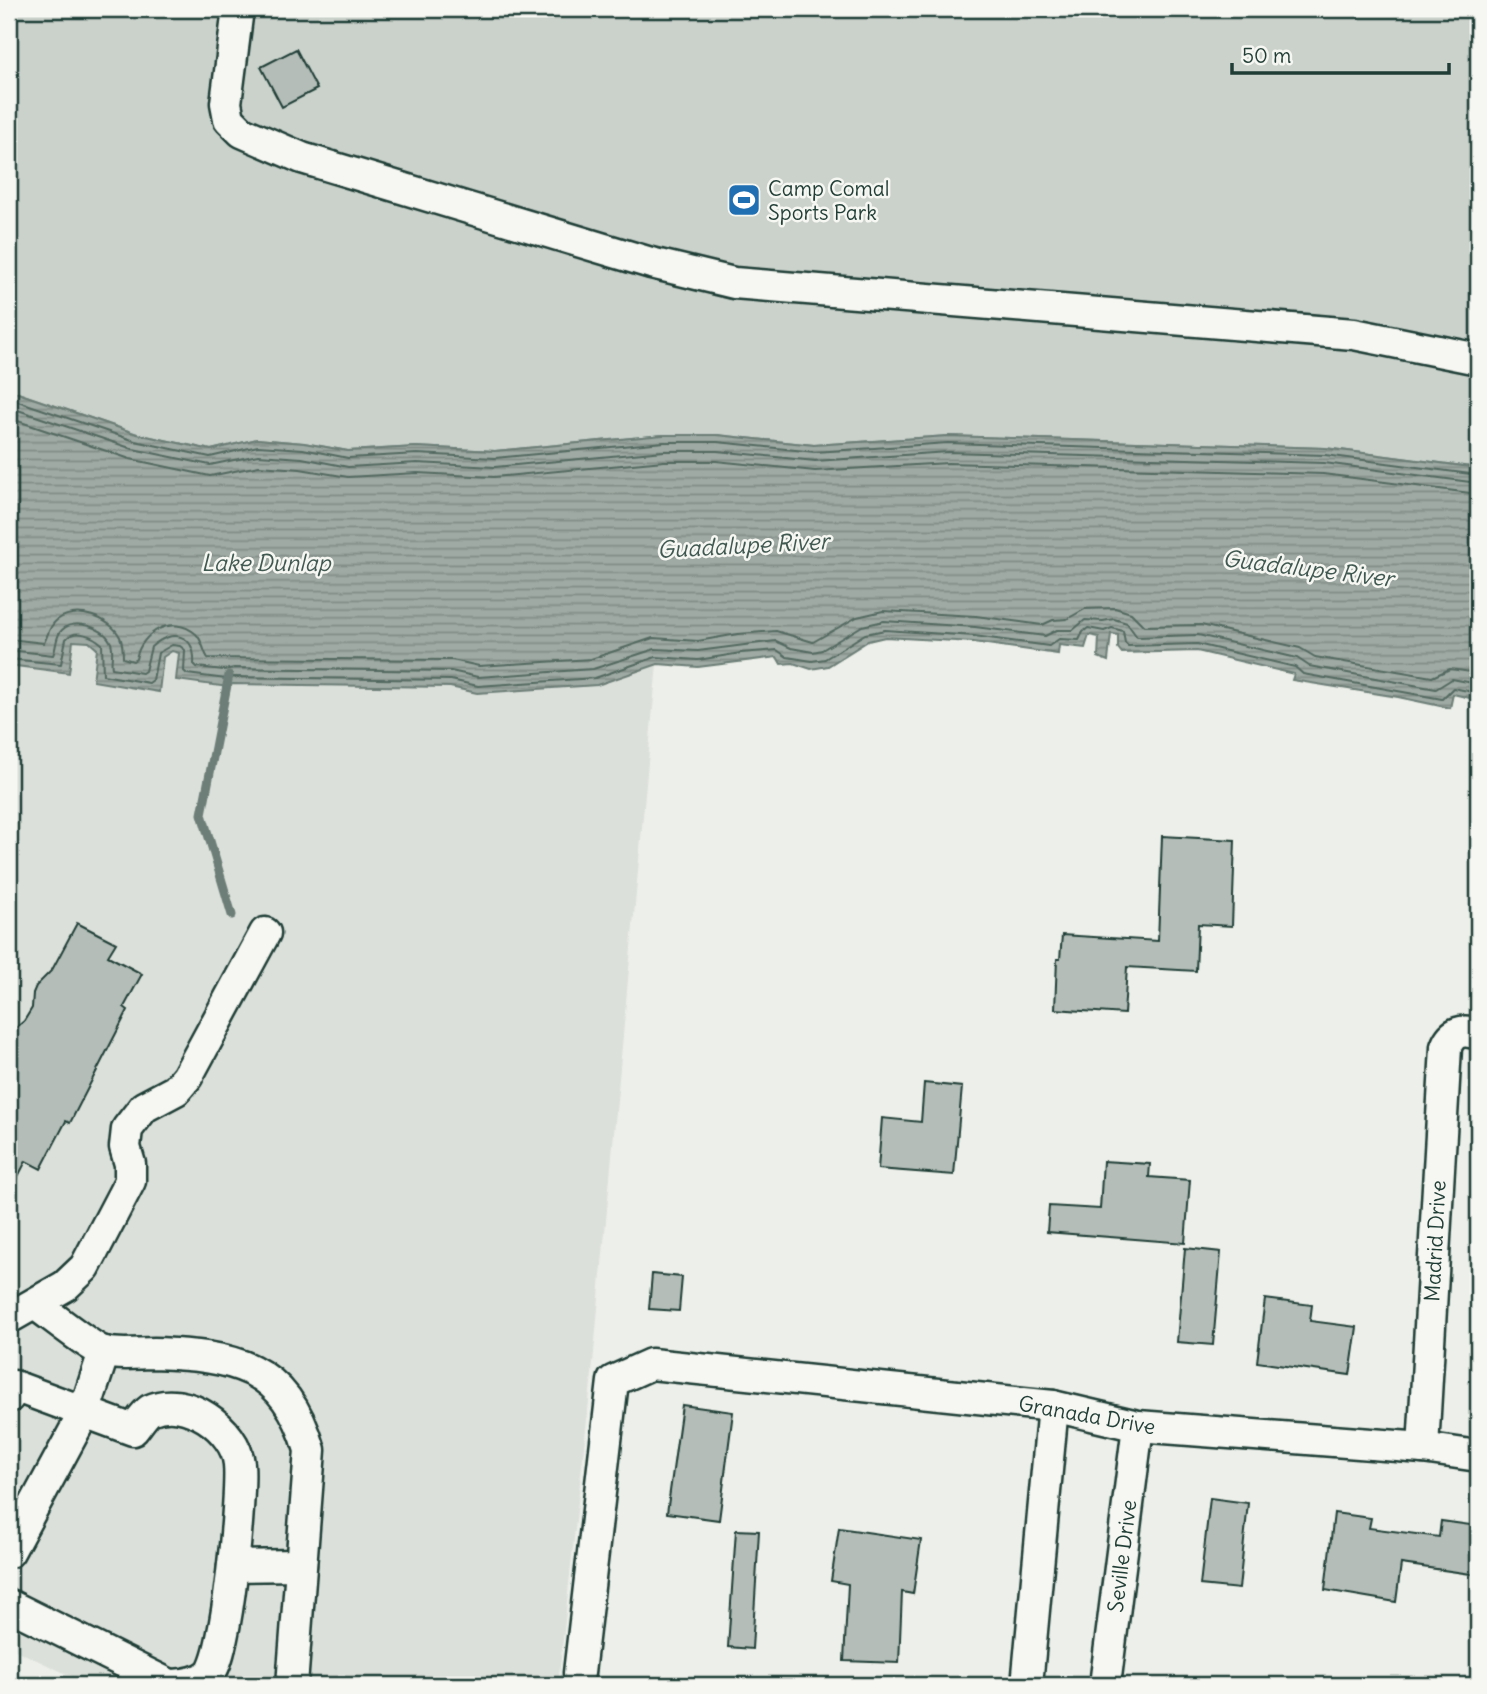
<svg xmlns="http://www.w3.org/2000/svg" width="1487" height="1694" viewBox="0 0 1487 1694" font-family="Delius,sans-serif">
  <defs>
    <pattern id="water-rules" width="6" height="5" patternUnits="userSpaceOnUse" patternTransform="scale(1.75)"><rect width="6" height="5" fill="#9faaa4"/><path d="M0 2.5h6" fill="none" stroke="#818c86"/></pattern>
  </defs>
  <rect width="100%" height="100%" fill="#edefea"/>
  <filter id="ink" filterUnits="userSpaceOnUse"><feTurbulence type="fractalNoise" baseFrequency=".0143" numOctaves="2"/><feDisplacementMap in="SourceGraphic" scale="14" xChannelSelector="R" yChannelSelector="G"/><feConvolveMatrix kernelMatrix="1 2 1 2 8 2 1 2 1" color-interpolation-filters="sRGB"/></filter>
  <g filter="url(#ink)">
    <!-- built -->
    <path fill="#dce0db" d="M 72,640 L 89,642 L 97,649 L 94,681 L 158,692 L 163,657 L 172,651 L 179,653 L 176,680 L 228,687 L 233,684 L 451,687 L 477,693 L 597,685 L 657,664 L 592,1374 L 558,1685 L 90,1685 L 9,1647 L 9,665 L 68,673 Z"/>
    <!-- pitch -->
    <path fill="#cbd2cc" stroke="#758880" stroke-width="2" d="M 9,9 L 1478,9 L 1478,468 L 1325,448 L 948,436 L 814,445 L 717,435 L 663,435 L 495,451 L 416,447 L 348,451 L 304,443 L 257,439 L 211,450 L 137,434 L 9,390 Z"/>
    <!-- water -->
    <path fill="url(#water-rules)" stroke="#6c7e77" stroke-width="2" d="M 9,390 L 137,434 L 211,450 L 257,439 L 304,443 L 348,451 L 416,447 L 495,451 L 663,435 L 717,435 L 814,445 L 948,436 L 1325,448 L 1478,468 L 1478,700 L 1453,694 L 1450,708 L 1398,697 L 1292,680 L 1294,674 L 1197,651 L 1122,653 L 1118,648 L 1118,635 L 1111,634 L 1108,661 L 1098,657 L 1099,637 L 1089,635 L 1085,648 L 1059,645 L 1058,654 L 973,642 L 885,637 L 868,641 L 828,666 L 811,669 L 793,663 L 781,664 L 777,657 L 698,667 L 658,664 L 597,685 L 477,693 L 450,687 L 233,684 L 228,687 L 176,680 L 179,653 L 172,651 L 163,657 L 159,692 L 93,681 L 97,649 L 89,642 L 73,641 L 69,673 L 9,665 Z"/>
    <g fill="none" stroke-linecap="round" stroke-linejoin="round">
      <!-- shore -->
      <g stroke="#526961" stroke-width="2">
        <path d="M 9,398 L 135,441 L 210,457 L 258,446 L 303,449 L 348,458 L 417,454 L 495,458 L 664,442 L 717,442 L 815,452 L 948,443 L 1325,455 L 1478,475"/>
        <path d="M 9,407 L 133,449 L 210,465 L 258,455 L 302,458 L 348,467 L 417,463 L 495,467 L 664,451 L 717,451 L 815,461 L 948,452 L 1324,463 L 1478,483"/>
        <path d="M 9,418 L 130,459 L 210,476 L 259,466 L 300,469 L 348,477 L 417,473 L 494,477 L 664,461 L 716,461 L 815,471 L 948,463 L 1323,474 L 1478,494"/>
        <path d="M 9,639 L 44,643 C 48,635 49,626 57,620 C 76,606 110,617 120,637 C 123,644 123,651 123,658 L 133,661 L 136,659 C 141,633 172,613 196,634 C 203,641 203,651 208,658 L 452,660 L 479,666 L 591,659 L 653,638 L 698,641 L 738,634 L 776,631 L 813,642 L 857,617 L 883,611 L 976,616 L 1042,625 L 1053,620 L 1067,619 L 1085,609 L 1115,608 L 1131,613 L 1144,626 L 1201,625 L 1300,648 L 1315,657 L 1432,677 L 1450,669 L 1478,673"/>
        <path d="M 9,650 L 53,655 C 57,647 55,636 62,630 C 74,618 103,627 110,641 C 115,649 110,660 112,668 L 142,673 L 145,671 L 151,647 C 172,628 196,634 194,664 L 197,667 L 224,670 L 234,668 L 451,671 L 478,677 L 593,669 L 655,649 L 698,651 L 776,641 L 791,648 L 813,652 L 822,650 L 862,626 L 884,621 L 975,627 L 1045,636 L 1057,630 L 1073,630 L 1085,620 L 1103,621 L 1114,619 L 1127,623 L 1137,637 L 1198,635 L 1297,658 L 1309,666 L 1436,689 L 1452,679 L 1478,684"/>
        <path d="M 9,659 L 61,664 L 66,639 C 76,628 93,636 102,644 L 103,675 L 149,683 L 153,680 L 158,653 L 172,645 L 180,646 L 185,650 L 184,671 L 187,674 L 226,679 L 234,677 L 451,680 L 478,686 L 595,678 L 656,657 L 698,660 L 741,653 L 777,650 L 787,657 L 812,661 L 825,659 L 865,634 L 885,630 L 974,636 L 1049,646 L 1059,639 L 1079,640 L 1083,632 L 1088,628 L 1104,631 L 1112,628 L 1123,631 L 1125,643 L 1128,646 L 1197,644 L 1295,667 L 1303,674 L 1442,699 L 1453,688 L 1478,693"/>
      </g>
      <!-- stream -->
      <path stroke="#6c7e77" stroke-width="9" d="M 229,675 L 202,814 L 232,915"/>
    </g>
    <!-- building -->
    <g fill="#b4bdb8" stroke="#1f3d34" stroke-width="2">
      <path d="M 296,49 L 317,89 L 282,107 L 261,67 Z"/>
      <path d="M 1162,836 L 1235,840 L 1232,926 L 1198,924 L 1196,971 L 1127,967 L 1124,1014 L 1055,1009 L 1057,959 L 1060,959 L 1062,935 L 1158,941 Z"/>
      <path d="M 77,923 L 116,943 L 108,956 L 142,974 L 124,1007 L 128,1010 L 70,1123 L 66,1121 L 41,1169 L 26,1161 L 9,1194 L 9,1038 L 12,1031 L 24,1021 L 32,1008 L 33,993 L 36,986 L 52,970 Z"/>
      <path d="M 924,1083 L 962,1087 L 954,1175 L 878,1169 L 882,1118 L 921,1122 Z"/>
      <path d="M 1103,1161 L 1150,1164 L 1149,1177 L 1190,1180 L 1185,1243 L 1047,1232 L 1049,1206 L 1100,1209 Z"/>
      <path d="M 1185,1248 L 1221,1252 L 1213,1345 L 1177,1342 Z"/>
      <path d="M 652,1274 L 682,1277 L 679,1311 L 649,1309 Z"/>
      <path d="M 1265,1299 L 1312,1305 L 1310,1321 L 1357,1327 L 1350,1375 L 1257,1362 Z"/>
      <path d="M 682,1405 L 733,1412 L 719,1520 L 667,1513 Z"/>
      <path d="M 1210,1498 L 1248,1503 L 1239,1589 L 1200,1585 Z"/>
      <path d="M 1334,1513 L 1371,1518 L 1369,1528 L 1439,1537 L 1441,1521 L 1478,1526 L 1478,1575 L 1401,1564 L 1396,1602 L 1325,1590 Z"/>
      <path d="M 839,1528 L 921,1540 L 913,1594 L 902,1592 L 899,1663 L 844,1661 L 848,1584 L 831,1581 Z"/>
      <path d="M 736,1530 L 759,1531 L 752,1649 L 728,1647 Z"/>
    </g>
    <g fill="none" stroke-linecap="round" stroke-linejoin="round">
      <defs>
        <g id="minor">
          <path d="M 238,9 L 226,103 L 229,119 L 242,132 L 302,158 L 651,263 L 734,283 L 1354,334 L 1478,359"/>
          <path d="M 35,1304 C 48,1313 94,1350 105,1352 C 120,1356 139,1353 154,1353 C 233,1356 285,1364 310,1450 L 292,1685"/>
          <path d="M 9,1318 L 65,1286 L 85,1267 L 130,1181 L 130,1164 L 125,1147 L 127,1129 L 144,1107 L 176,1090 L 187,1077 L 265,933"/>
          <path d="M 9,1397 L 14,1386 L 133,1430 C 138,1424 144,1414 150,1410 C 185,1393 236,1429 239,1464 C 242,1493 227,1660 209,1674 C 200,1682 185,1684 174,1685"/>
          <path d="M 1423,1448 L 1446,1047 C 1452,1031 1463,1029 1478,1034"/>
          <path d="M 9,1552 L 84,1413 L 104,1352"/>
          <path d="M 233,1566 L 301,1565"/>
          <path d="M 9,1605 L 170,1685"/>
          <path d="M 579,1673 L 613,1381 L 651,1364 L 1053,1406 L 1138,1426 L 1423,1448 L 1478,1456"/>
          <path d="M 1027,1685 L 1053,1406"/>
          <path d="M 1105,1685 L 1138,1426"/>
        </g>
      </defs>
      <!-- minor casing -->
      <use href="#minor" stroke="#1f3d34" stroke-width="35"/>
      <!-- minor -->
      <use href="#minor" stroke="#f6f6f2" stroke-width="30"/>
    </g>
  </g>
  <!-- icons -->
  <defs>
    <symbol id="stadium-square" viewBox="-11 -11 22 22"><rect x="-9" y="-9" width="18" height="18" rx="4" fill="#1f6fb2" stroke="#f6f6f2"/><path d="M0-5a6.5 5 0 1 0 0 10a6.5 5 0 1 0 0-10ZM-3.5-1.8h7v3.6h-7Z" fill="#fff"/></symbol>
  </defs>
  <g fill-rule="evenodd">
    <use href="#stadium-square" x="725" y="181" width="38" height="38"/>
  </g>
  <g text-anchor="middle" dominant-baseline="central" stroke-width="5" stroke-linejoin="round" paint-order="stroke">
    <!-- poi labels -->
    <g font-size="21" fill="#1f3d34" stroke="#f6f6f2" text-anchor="start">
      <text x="768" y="188">Camp Comal<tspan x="768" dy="24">Sports Park</tspan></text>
    </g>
    <!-- street labels -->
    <g font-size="21" fill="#1f3d34" stroke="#f6f6f2">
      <text transform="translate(1435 1241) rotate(-87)">Madrid Drive</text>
      <text transform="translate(1087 1415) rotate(10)">Granada Drive</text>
      <text transform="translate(1122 1556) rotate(-83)">Seville Drive</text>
    </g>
    <!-- water labels -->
    <g font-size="23" font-style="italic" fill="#3f5850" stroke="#f6f6f2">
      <text transform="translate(743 545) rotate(-3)">Guadalupe River</text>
      <text x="266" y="562">Lake Dunlap</text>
      <text transform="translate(1308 568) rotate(7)">Guadalupe River</text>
    </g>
  </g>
  <!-- margin -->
  <rect width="1487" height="1694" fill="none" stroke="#f6f6f2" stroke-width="35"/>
  <rect x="18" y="18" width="1452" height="1659" fill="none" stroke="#1f3d34" stroke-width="2.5" filter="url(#ink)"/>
  <!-- scale -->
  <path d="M1232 63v10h217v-10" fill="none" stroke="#1f3d34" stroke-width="3.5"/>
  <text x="1242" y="63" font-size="21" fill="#1f3d34" stroke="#f6f6f2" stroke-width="5" paint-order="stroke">50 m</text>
</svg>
